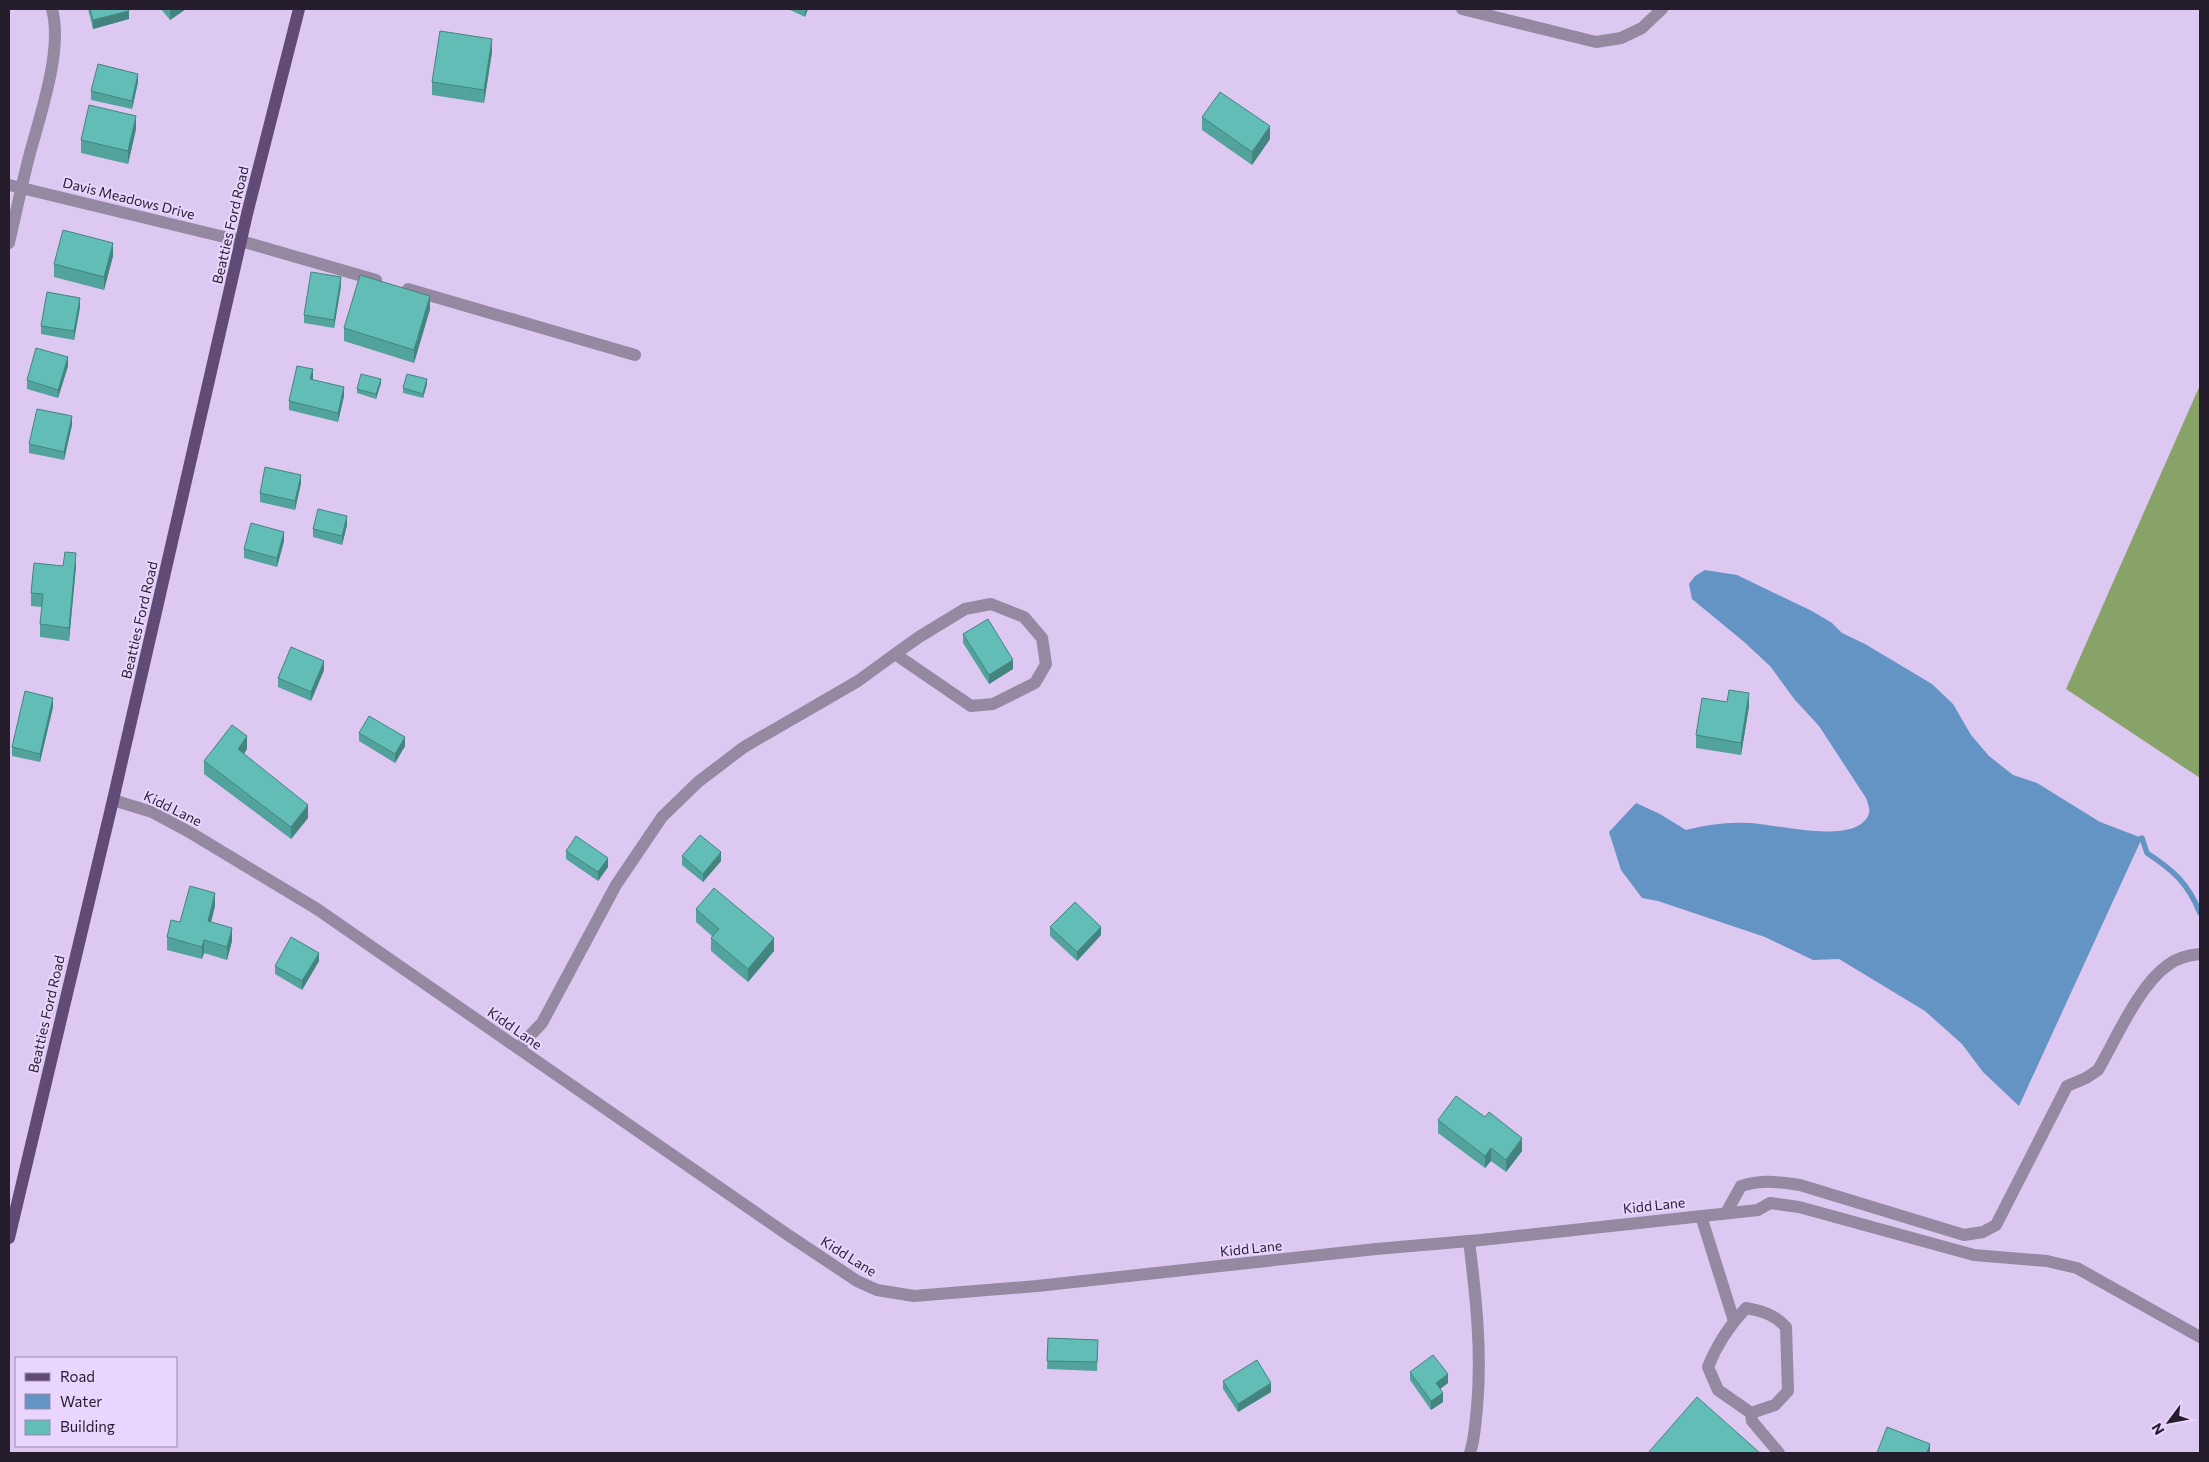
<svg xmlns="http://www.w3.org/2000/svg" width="2209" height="1462" viewBox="0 0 2209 1462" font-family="Commissioner,sans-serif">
  <rect width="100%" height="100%" fill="#ddc8f1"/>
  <!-- forest -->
  <path fill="#88a367" d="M 2200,385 L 2200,778 L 2066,689 Z"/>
  <!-- water -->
  <path fill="#6394c3" d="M 1705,570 L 1737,575 L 1812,611 L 1832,623 L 1842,633 L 1865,644 L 1932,684 L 1953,704 L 1971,735 L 1989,756 L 2013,775 L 2037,783 L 2100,822 L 2142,838 L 2019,1106 L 1983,1072 L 1962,1044 L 1925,1011 L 1839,959 L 1813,960 L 1765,937 L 1658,901 L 1642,898 L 1621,870 L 1609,832 L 1636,803 L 1660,814 L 1686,830 C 1706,825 1726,822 1747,823 C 1773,823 1853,846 1868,816 C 1871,810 1868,804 1866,798 L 1819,726 L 1795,700 L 1770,666 L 1743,641 L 1692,599 L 1689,584 L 1695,576 Z"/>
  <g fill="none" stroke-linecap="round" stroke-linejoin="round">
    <!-- stream -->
    <path stroke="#6394c3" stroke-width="5.5" d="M 2136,841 L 2142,838 L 2147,853 C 2173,870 2188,883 2200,913"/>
    <!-- minor -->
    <g stroke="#9588a1" stroke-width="12">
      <path d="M 1462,9 L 1596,42 L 1621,38 L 1642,28 L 1662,9"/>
      <path d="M 9,185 L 241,241 L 376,280"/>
      <path d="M 9,243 C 16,213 22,183 30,153 C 41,112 63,49 52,9"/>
      <path d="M 408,289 L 635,355"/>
      <path d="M 113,800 L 152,812 L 191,833 L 317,909 L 788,1235 L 857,1281 L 877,1290 L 914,1296 L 1037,1286 L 1376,1249 L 1481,1240 L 1758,1210 L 1770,1203 L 1799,1207 L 1974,1255 L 2047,1261 L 2077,1268 L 2200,1337"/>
      <path d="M 518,1048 L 542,1023 L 616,885 L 662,817 L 698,782 L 744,747 L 858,681 L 895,654 L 919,637 L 965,609 L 991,604 L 1024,617 L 1042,638 L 1046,664 L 1035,683 L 993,704 L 971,706 L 895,654"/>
      <path d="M 1726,1213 L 1741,1186 C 1763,1179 1778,1182 1800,1185 L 1964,1235 L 1983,1232 L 1996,1225 L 2067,1086 L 2086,1078 L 2098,1070 C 2116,1039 2139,985 2168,965 C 2177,958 2189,955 2200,954"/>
      <path d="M 1701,1216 L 1734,1321"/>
      <path d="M 1469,1241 C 1476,1297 1482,1352 1477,1408 C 1475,1424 1475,1438 1470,1453"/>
      <path d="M 1751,1413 L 1775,1405 L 1788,1391 L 1786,1327 C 1775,1315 1763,1311 1746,1308 C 1729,1326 1717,1344 1708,1367 L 1718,1390 L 1751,1413 L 1752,1421 L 1779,1453"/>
    </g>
    <!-- major -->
    <path stroke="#624a76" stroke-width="12" d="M 9,1238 L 113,800 L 247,214 L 299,9"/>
  </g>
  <!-- wall -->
  <g fill="#53a39d">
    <path d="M 88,9 L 128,9 L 129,19 L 93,29 Z"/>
    <path d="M 161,9 L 186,9 L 170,20 Z"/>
    <path d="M 788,9 L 808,9 L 805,17 Z"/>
    <path d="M 492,52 L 484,103 L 432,95 L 432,82 Z"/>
    <path d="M 138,82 L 132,109 L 91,100 L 91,91 Z"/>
    <path d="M 1202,117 L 1270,139 L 1252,165 L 1202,130 Z"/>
    <path d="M 136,129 L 128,164 L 81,153 L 81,140 Z"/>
    <path d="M 113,256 L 104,290 L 54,277 L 54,264 Z"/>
    <path d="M 341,286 L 334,328 L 304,323 L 304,315 Z"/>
    <path d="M 80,307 L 74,340 L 41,334 L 41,326 Z"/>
    <path d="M 430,309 L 414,363 L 344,341 L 344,328 Z"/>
    <path d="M 68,366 L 58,398 L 27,389 L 27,380 Z"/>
    <path d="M 313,378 L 312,380 L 344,396 L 338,422 L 289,410 L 289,401 Z"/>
    <path d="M 381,383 L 376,399 L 357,393 L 357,389 Z"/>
    <path d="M 427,384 L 423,398 L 403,393 L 403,388 Z"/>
    <path d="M 72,425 L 64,460 L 29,453 L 29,444 Z"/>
    <path d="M 301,483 L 295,510 L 260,502 L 260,493 Z"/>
    <path d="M 347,525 L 342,545 L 313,537 L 313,529 Z"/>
    <path d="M 284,541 L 277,567 L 244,558 L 244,549 Z"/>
    <path d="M 63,566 L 76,566 L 69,641 L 40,637 L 40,624 L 42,607 L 31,606 L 31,593 Z"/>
    <path d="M 963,634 L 1013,669 L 989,684 L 963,643 Z"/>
    <path d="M 324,670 L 311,701 L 278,687 L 278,678 Z"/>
    <path d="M 1749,706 L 1741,755 L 1696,748 L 1696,735 Z"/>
    <path d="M 53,707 L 40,762 L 12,756 L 12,747 Z"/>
    <path d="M 359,733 L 405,746 L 395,763 L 359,741 Z"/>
    <path d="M 247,749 L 244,754 L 308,818 L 291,839 L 204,774 L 204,761 Z"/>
    <path d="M 566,851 L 608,867 L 598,881 L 566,859 Z"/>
    <path d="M 682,856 L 721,861 L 703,882 L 682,865 Z"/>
    <path d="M 215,906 L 211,922 L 232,941 L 227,960 L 204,953 L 202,959 L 167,950 L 167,937 L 180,922 Z"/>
    <path d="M 696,909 L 774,951 L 748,982 L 711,951 L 711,938 L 712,936 L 696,922 Z"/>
    <path d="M 1050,927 L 1101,935 L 1077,961 L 1050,936 Z"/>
    <path d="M 319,961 L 302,990 L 275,974 L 275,966 Z"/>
    <path d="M 1438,1120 L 1522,1151 L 1506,1172 L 1491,1161 L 1485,1168 L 1438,1133 Z"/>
    <path d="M 1048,1338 L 1098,1340 L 1097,1371 L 1047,1369 Z"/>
    <path d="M 1410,1372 L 1448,1383 L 1440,1389 L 1443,1402 L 1431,1410 L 1410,1380 Z"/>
    <path d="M 1223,1381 L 1271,1392 L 1238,1412 L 1223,1389 Z"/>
  </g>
  <!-- shaded-wall -->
  <g fill="#44847f">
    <path d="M 170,9 L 186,9 L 170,20 Z"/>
    <path d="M 805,9 L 808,9 L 805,17 Z"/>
    <path d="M 129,11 L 129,19 L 93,29 L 93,20 Z"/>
    <path d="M 492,39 L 492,52 L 484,103 L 484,90 Z"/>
    <path d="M 138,74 L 138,82 L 132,109 L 132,101 Z"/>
    <path d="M 136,116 L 136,129 L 128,164 L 128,151 Z"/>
    <path d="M 1270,126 L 1270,139 L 1252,165 L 1252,152 Z"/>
    <path d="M 113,243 L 113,256 L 104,290 L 104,277 Z"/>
    <path d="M 341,277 L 341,286 L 334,328 L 334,320 Z"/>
    <path d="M 430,296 L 430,309 L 414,363 L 414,350 Z"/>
    <path d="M 80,298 L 80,307 L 74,340 L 74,331 Z"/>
    <path d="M 68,357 L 68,366 L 58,398 L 58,390 Z"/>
    <path d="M 313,369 L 313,378 L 310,388 L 310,379 Z"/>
    <path d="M 381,379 L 381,383 L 376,399 L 376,394 Z"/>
    <path d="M 427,379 L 427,384 L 423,398 L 423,394 Z"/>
    <path d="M 344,387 L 344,396 L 338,422 L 338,413 Z"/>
    <path d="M 72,416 L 72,425 L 64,460 L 64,452 Z"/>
    <path d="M 301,475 L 301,483 L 295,510 L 295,501 Z"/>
    <path d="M 347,516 L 347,525 L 342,545 L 342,536 Z"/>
    <path d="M 284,532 L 284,541 L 277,567 L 277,558 Z"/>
    <path d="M 76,553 L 76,566 L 69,641 L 69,628 Z"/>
    <path d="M 1013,660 L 1013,669 L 989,684 L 989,675 Z"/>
    <path d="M 324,661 L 324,670 L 311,701 L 311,692 Z"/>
    <path d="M 1749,693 L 1749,706 L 1741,755 L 1741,743 Z"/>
    <path d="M 53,698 L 53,707 L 40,762 L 40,754 Z"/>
    <path d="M 247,736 L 247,749 L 238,762 L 238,749 Z"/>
    <path d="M 405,737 L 405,746 L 395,763 L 395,754 Z"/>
    <path d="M 308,805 L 308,818 L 291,839 L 291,827 Z"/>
    <path d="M 721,852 L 721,861 L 703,882 L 703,874 Z"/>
    <path d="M 608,858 L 608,867 L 598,881 L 598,872 Z"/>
    <path d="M 215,893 L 215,906 L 208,934 L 208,921 Z"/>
    <path d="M 1101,927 L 1101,935 L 1077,961 L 1077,952 Z"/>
    <path d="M 232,928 L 232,941 L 227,960 L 227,947 Z"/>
    <path d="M 774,938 L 774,951 L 748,982 L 748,969 Z"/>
    <path d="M 204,940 L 204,953 L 202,959 L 202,947 Z"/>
    <path d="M 319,953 L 319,961 L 302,990 L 302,981 Z"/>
    <path d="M 1522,1138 L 1522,1151 L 1506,1172 L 1506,1160 Z"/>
    <path d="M 1491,1148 L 1491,1161 L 1485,1168 L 1485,1156 Z"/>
    <path d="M 1448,1374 L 1448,1383 L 1436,1392 L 1436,1383 Z"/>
    <path d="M 1271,1383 L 1271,1392 L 1238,1412 L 1238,1404 Z"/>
    <path d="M 1443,1393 L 1443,1402 L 1431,1410 L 1431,1401 Z"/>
    <path d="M 1930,1444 L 1930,1453 L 1927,1453 Z"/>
  </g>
  <!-- building -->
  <g fill="#61bdb6" stroke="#44847f">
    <path d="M 90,9 L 128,9 L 129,11 L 93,20 Z"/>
    <path d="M 440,31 L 492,39 L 484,90 L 432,82 Z"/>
    <path d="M 98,64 L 138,74 L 132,101 L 91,91 Z"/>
    <path d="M 1220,92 L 1270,126 L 1252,152 L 1202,117 Z"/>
    <path d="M 89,105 L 136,116 L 128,151 L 81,140 Z"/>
    <path d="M 63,230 L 113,243 L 104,277 L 54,264 Z"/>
    <path d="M 311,272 L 341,277 L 334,320 L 304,315 Z"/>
    <path d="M 360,275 L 430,296 L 414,350 L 344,328 Z"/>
    <path d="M 47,292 L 80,298 L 74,331 L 41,326 Z"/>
    <path d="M 36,348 L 68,357 L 58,390 L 27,380 Z"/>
    <path d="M 297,366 L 313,369 L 310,379 L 344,387 L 338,413 L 289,401 Z"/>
    <path d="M 361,374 L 381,379 L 376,394 L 357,389 Z"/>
    <path d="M 407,374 L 427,379 L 423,394 L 403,388 Z"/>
    <path d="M 37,409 L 72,416 L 64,452 L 29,444 Z"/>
    <path d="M 265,467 L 301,475 L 295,501 L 260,493 Z"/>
    <path d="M 318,509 L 347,516 L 342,536 L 313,529 Z"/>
    <path d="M 251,523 L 284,532 L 277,558 L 244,549 Z"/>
    <path d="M 65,552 L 76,553 L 69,628 L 40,624 L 43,594 L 31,593 L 34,563 L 63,566 Z"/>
    <path d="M 988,619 L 1013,660 L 989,675 L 963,634 Z"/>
    <path d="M 291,647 L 324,661 L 311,692 L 278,678 Z"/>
    <path d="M 1729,690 L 1749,693 L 1741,743 L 1696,735 L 1702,698 L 1727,702 Z"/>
    <path d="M 25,691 L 53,698 L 40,754 L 12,747 Z"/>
    <path d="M 369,716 L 405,737 L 395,754 L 359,733 Z"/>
    <path d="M 232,725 L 247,736 L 238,749 L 308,805 L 291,827 L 204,761 Z"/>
    <path d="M 700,835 L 721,852 L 703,874 L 682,856 Z"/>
    <path d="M 576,836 L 608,858 L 598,872 L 566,851 Z"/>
    <path d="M 190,886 L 215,893 L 208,921 L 232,928 L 227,947 L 204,940 L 202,947 L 167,937 L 171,920 L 180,922 Z"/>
    <path d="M 714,888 L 774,938 L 748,969 L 711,938 L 719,929 L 696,909 Z"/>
    <path d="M 1075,902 L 1101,927 L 1077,952 L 1050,927 Z"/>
    <path d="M 291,937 L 319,953 L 302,981 L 275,966 Z"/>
    <path d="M 1456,1096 L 1485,1117 L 1489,1112 L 1522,1138 L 1506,1160 L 1491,1148 L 1485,1156 L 1438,1120 Z"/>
    <path d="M 1048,1338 L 1098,1340 L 1097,1362 L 1047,1361 Z"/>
    <path d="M 1433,1355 L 1448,1374 L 1436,1383 L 1443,1393 L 1431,1401 L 1410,1372 Z"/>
    <path d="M 1257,1360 L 1271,1383 L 1238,1404 L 1223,1381 Z"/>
    <path d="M 1697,1397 L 1760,1453 L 1648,1453 Z"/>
    <path d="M 1887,1427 L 1930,1444 L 1927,1453 L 1877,1453 Z"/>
  </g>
  <g text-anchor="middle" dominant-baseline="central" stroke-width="4" stroke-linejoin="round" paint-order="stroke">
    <!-- street labels -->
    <g font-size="14" fill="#251d2c" stroke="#ead5ff">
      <text transform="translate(129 198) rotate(14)">Davis Meadows Drive</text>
      <text transform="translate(230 225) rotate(-77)">Beatties Ford Road</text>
      <text transform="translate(139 620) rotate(-77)">Beatties Ford Road</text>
      <text transform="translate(173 808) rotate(26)">Kidd Lane</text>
      <text transform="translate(46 1014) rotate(-77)">Beatties Ford Road</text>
      <text transform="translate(515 1028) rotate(35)">Kidd Lane</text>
      <text transform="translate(1654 1205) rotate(-6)">Kidd Lane</text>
      <text transform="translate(1251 1248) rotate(-6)">Kidd Lane</text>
      <text transform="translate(849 1256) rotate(32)">Kidd Lane</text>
    </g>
  </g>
  <!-- border -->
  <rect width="2209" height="1462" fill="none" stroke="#251d2c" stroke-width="20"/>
  <!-- legend -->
  <rect x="15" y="1357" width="162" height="90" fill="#ead5ff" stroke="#9b8bab"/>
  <rect x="25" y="1373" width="25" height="8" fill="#624a76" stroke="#9b8bab"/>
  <text x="60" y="1382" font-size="15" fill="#251d2c">Road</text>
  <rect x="25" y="1394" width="25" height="15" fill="#6394c3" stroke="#9b8bab"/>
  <text x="60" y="1407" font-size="15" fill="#251d2c">Water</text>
  <rect x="25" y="1420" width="25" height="15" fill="#61bdb6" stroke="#9b8bab"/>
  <text x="60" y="1432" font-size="15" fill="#251d2c">Building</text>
  <!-- north arrow -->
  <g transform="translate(2169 1422) rotate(238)" stroke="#ead5ff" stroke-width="4" paint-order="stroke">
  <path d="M0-4L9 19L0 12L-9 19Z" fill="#251d2c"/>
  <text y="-8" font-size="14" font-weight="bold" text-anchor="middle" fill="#251d2c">N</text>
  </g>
</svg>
